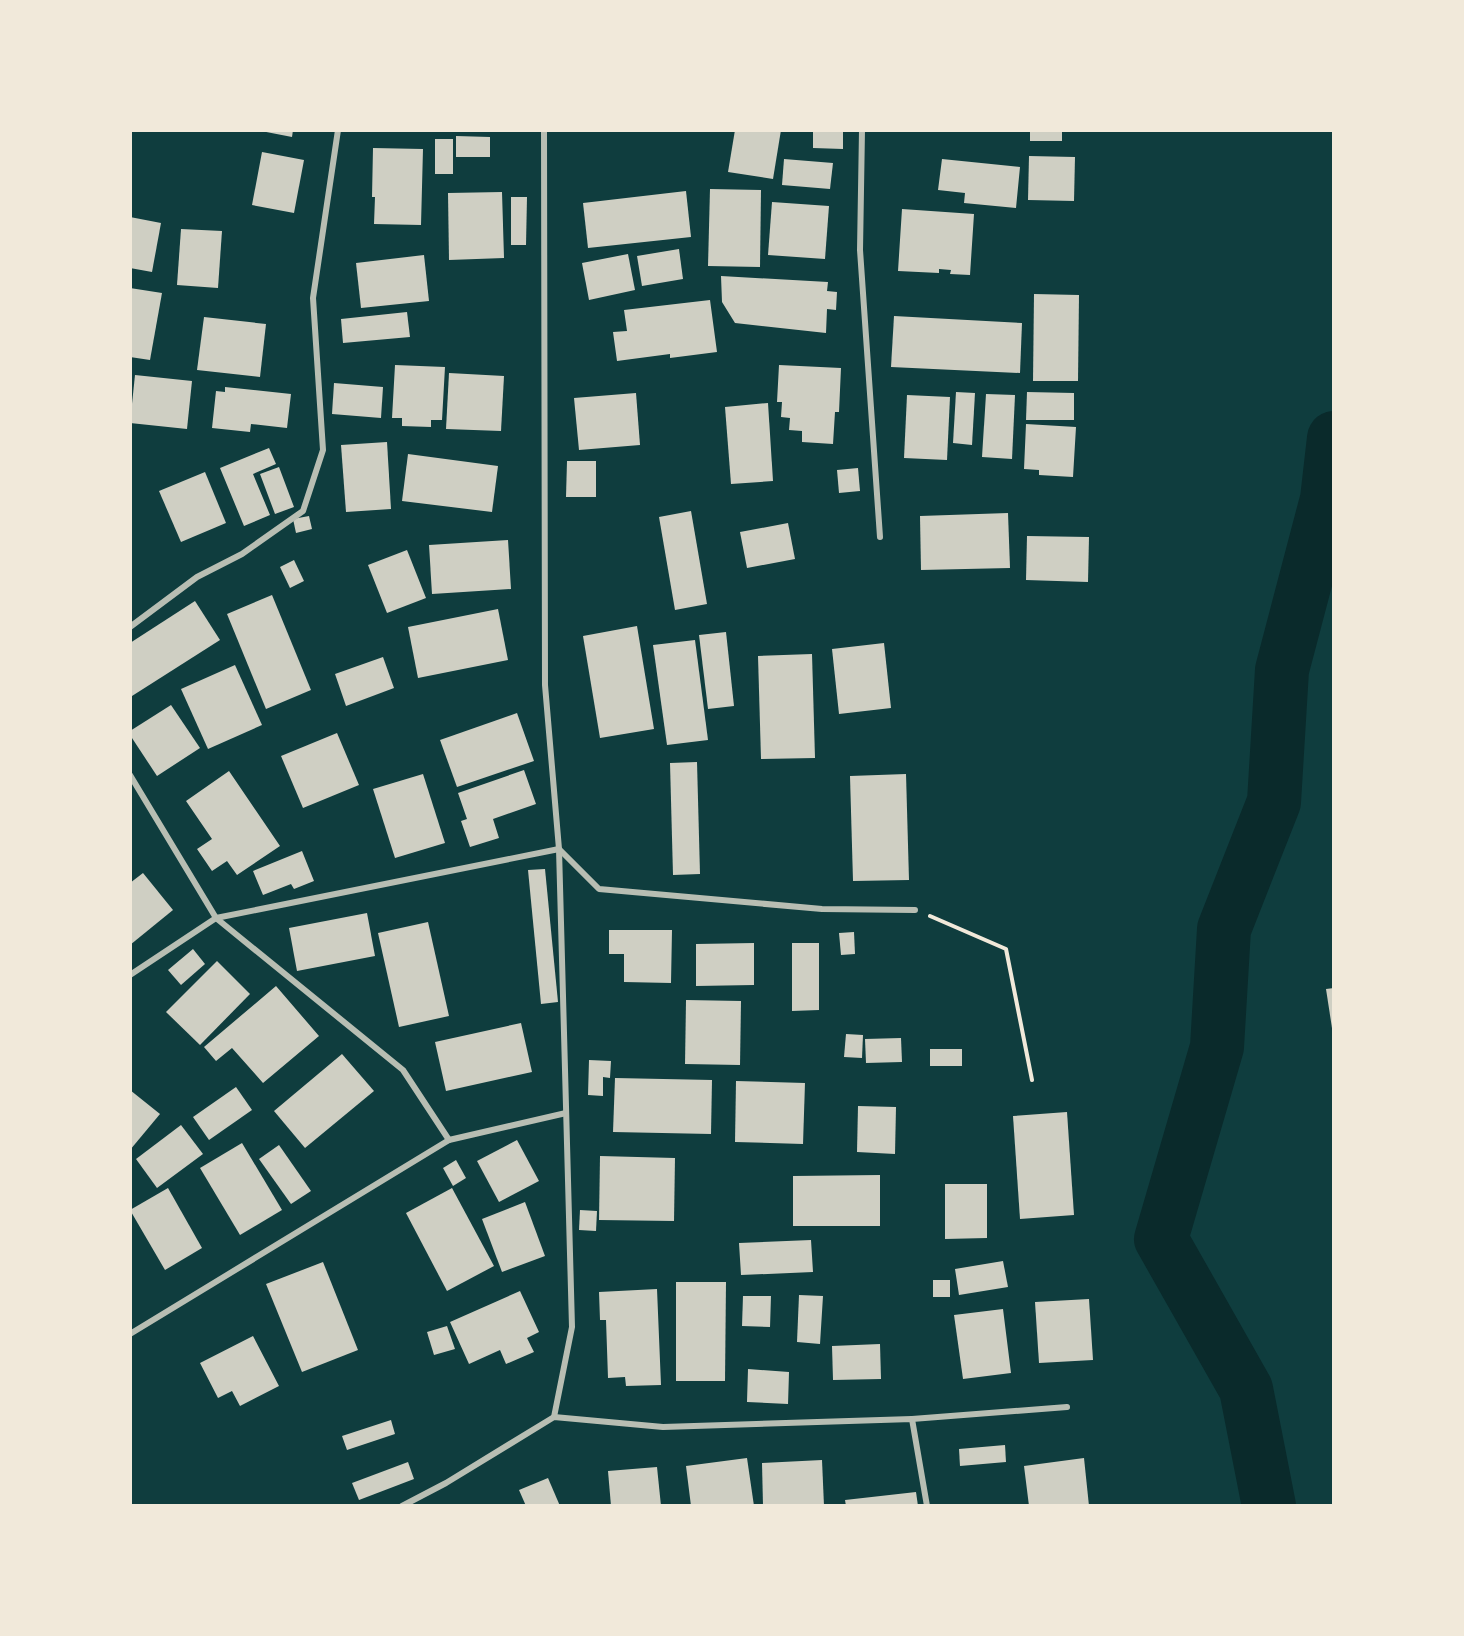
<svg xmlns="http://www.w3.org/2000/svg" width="1464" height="1636" viewBox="0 0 1464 1636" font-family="Commissioner,sans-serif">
  <rect width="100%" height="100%" fill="#0f3d3e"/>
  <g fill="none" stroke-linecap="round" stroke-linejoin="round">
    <!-- river -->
    <path stroke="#0a2a2b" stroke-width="54" d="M 1269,1506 L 1246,1389 L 1161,1239 L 1217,1047 L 1224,929 L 1274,802 L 1282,670 L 1327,499 L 1334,438"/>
  </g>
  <!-- building -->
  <g fill="#cfcfc3">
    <path d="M 256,130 L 293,130 L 292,137 Z"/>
    <path d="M 735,130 L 781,130 L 773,179 L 728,172 Z"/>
    <path d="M 813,130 L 843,130 L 843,149 L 813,148 Z"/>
    <rect x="1030" y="130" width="32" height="11"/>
    <path d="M 456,136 L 490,137 L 490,157 L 456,157 Z"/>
    <rect x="435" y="139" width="18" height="35"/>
    <path d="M 373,148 L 423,149 L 421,225 L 374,224 L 375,197 L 372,197 Z"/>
    <path d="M 262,152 L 304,160 L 294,213 L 252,205 Z"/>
    <path d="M 1029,156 L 1075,157 L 1074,201 L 1028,200 Z"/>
    <path d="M 784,159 L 833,163 L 830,189 L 782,185 Z"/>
    <path d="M 942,159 L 1020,167 L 1016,208 L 964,203 L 965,193 L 938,190 Z"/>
    <path d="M 710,189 L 761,190 L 760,267 L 708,266 Z"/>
    <path d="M 686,191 L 691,237 L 588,248 L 583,203 Z"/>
    <path d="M 502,192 L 504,258 L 449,260 L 448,193 Z"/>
    <path d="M 511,197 L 527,197 L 526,245 L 511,245 Z"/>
    <path d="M 772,202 L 829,206 L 825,259 L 768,255 Z"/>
    <path d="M 902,209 L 974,214 L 970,275 L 950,274 L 951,270 L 939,269 L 939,273 L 898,271 Z"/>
    <path d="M 130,217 L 161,223 L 152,272 L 130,268 Z"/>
    <path d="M 181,229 L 222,231 L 218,288 L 177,285 Z"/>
    <path d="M 679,249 L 683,279 L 642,286 L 637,256 Z"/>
    <path d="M 628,254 L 635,290 L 589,300 L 582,263 Z"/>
    <path d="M 424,255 L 429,301 L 361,308 L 356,263 Z"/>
    <path d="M 721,276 L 828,282 L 827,291 L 837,292 L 836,310 L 827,309 L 826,333 L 735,323 L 722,302 Z"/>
    <path d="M 130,288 L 162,293 L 150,360 L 130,357 Z"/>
    <path d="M 1034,294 L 1079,295 L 1078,381 L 1033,381 Z"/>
    <path d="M 710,300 L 717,352 L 670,358 L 670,354 L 617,361 L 613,332 L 627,331 L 624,310 Z"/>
    <path d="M 407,312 L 410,337 L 343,343 L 341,319 Z"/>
    <path d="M 894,316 L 1022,323 L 1020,373 L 891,367 Z"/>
    <path d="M 204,317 L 266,324 L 260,377 L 197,370 Z"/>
    <path d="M 395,365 L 445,367 L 442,420 L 431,420 L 431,427 L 402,426 L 402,418 L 392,418 Z"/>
    <path d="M 779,365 L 841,368 L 839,412 L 835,412 L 833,444 L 802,442 L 802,431 L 789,430 L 790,418 L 781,417 L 782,402 L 777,402 Z"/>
    <path d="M 449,373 L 504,376 L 501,431 L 446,429 Z"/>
    <path d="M 135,375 L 192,381 L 187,429 L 130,423 Z"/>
    <path d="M 334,383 L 383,387 L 381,418 L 332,414 Z"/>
    <path d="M 225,387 L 291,394 L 287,428 L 251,424 L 250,432 L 212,428 L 216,391 L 225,392 Z"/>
    <path d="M 956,392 L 975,393 L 972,445 L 953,443 Z"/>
    <path d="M 1027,392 L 1074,393 L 1074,420 L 1026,420 Z"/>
    <path d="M 636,393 L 640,445 L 579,450 L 574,398 Z"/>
    <path d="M 986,394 L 1015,395 L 1012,459 L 982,457 Z"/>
    <path d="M 907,395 L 950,397 L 947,460 L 904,458 Z"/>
    <path d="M 768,403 L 773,481 L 731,484 L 725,407 Z"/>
    <path d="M 1026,424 L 1076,427 L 1073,477 L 1039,475 L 1039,470 L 1024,469 Z"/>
    <path d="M 387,442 L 391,509 L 346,512 L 341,445 Z"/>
    <path d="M 269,448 L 276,464 L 253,474 L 270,515 L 244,526 L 220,468 Z"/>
    <path d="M 408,454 L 498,466 L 492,512 L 402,501 Z"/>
    <path d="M 567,461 L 596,461 L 596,497 L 566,497 Z"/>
    <path d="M 279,467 L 294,507 L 275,514 L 260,474 Z"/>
    <path d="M 858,468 L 860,491 L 839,493 L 837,470 Z"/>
    <path d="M 205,472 L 226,523 L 181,542 L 159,491 Z"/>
    <path d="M 691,511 L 707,604 L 675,610 L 659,517 Z"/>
    <path d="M 1008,513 L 1010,568 L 921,570 L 920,516 Z"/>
    <path d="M 309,516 L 312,529 L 296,533 L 293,519 Z"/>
    <path d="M 788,523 L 795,559 L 747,568 L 740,532 Z"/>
    <path d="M 1027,536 L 1089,537 L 1088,582 L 1026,580 Z"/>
    <path d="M 508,540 L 511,589 L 432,594 L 429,545 Z"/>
    <path d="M 407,550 L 426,598 L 387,613 L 368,565 Z"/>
    <path d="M 294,560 L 304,581 L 290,588 L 280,567 Z"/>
    <path d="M 272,595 L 311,690 L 266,709 L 227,614 Z"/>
    <path d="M 195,601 L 220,640 L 132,696 L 130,643 Z"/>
    <path d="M 498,609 L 508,660 L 418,678 L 408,627 Z"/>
    <path d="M 637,626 L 654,729 L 600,738 L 583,636 Z"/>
    <path d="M 726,632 L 734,706 L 708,709 L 699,635 Z"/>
    <path d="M 695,640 L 708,740 L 667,745 L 653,645 Z"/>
    <path d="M 884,643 L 891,708 L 839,714 L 832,649 Z"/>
    <path d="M 812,654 L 815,758 L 761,759 L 758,656 Z"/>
    <path d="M 383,657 L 394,688 L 346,706 L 335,674 Z"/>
    <path d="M 235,665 L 262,725 L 208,749 L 181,689 Z"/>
    <path d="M 171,705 L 200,748 L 157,776 L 130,735 L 130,731 Z"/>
    <path d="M 517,713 L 534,761 L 457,787 L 440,740 Z"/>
    <path d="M 337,733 L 359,785 L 303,808 L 281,756 Z"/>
    <path d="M 697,762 L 700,874 L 673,875 L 670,763 Z"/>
    <path d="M 524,770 L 536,804 L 493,819 L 499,838 L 470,847 L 461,821 L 467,819 L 458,793 Z"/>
    <path d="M 229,771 L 280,846 L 237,875 L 227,861 L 212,871 L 197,849 L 212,839 L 186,801 Z"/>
    <path d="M 423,774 L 445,843 L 395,858 L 373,789 Z"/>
    <path d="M 906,774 L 909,880 L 853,881 L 850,776 Z"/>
    <path d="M 302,851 L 314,881 L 294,889 L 291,884 L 263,895 L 253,871 Z"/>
    <path d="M 545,869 L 558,1002 L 541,1004 L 528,870 Z"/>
    <path d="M 143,873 L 173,910 L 130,945 L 130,883 Z"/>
    <path d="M 367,913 L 375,956 L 297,971 L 289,928 Z"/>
    <path d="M 428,922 L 449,1016 L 399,1027 L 378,933 Z"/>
    <path d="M 609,930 L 672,930 L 671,983 L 624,982 L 624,954 L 609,954 Z"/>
    <path d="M 854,932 L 855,954 L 841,955 L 839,933 Z"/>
    <path d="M 754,943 L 754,985 L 696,986 L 696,944 Z"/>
    <path d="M 792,943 L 819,943 L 819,1010 L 792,1011 Z"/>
    <path d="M 193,949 L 205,964 L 181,985 L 168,970 Z"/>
    <path d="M 217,961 L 250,994 L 200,1045 L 166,1012 Z"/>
    <path d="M 276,986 L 319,1036 L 263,1083 L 232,1048 L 216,1061 L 204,1047 Z"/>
    <path d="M 1334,988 L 1334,1028 L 1332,1028 L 1326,989 Z"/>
    <path d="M 686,1000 L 741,1001 L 740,1065 L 685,1064 Z"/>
    <path d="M 521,1023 L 532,1072 L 446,1091 L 435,1042 Z"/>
    <path d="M 846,1034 L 863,1035 L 862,1058 L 844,1057 Z"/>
    <path d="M 901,1038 L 902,1062 L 866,1063 L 865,1039 Z"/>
    <rect x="930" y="1049" width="32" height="17"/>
    <path d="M 342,1054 L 374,1091 L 305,1148 L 274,1111 Z"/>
    <path d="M 589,1060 L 611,1061 L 610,1078 L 603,1077 L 603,1096 L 588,1095 Z"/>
    <path d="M 615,1078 L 712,1080 L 711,1134 L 613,1132 Z"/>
    <path d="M 736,1081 L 805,1083 L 803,1144 L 735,1142 Z"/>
    <path d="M 236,1087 L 252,1110 L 209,1140 L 193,1117 Z"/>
    <path d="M 130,1090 L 160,1114 L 130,1150 Z"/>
    <path d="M 858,1106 L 896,1107 L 895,1154 L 857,1152 Z"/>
    <path d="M 1067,1112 L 1074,1215 L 1020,1219 L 1013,1116 Z"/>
    <path d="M 181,1125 L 203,1154 L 157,1188 L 136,1159 Z"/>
    <path d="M 517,1140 L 539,1181 L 499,1202 L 477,1161 Z"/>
    <path d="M 242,1143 L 282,1210 L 240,1235 L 200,1168 Z"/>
    <path d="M 279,1145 L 311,1191 L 291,1204 L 259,1159 Z"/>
    <path d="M 600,1156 L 675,1158 L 674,1221 L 599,1220 Z"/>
    <path d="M 456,1160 L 466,1178 L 453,1186 L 443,1168 Z"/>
    <path d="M 880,1175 L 880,1226 L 793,1226 L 793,1176 Z"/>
    <path d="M 945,1184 L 987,1184 L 987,1238 L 945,1239 Z"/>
    <path d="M 168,1188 L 202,1248 L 165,1270 L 130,1210 Z"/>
    <path d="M 452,1188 L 494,1266 L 447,1291 L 406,1213 Z"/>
    <path d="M 525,1202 L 545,1256 L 502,1272 L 482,1219 Z"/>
    <path d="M 580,1210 L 597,1211 L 596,1231 L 579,1230 Z"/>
    <path d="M 811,1240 L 813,1272 L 741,1275 L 739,1243 Z"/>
    <path d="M 1003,1261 L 1008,1287 L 959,1295 L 955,1269 Z"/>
    <path d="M 323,1262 L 358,1350 L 302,1372 L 266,1284 Z"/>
    <rect x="933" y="1280" width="17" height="17"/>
    <path d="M 676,1282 L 726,1282 L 725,1381 L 676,1381 Z"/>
    <path d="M 657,1289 L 661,1385 L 626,1386 L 625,1377 L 608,1378 L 606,1320 L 600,1320 L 599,1292 Z"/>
    <path d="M 520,1291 L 539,1332 L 527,1338 L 534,1352 L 506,1364 L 500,1350 L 469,1364 L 450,1322 Z"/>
    <path d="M 799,1295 L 823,1296 L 820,1344 L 797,1342 Z"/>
    <path d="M 743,1296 L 771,1296 L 770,1327 L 742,1326 Z"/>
    <path d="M 1089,1299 L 1093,1360 L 1039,1363 L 1035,1302 Z"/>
    <path d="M 1003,1309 L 1011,1373 L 963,1379 L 954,1315 Z"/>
    <path d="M 447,1326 L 455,1349 L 434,1355 L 427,1332 Z"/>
    <path d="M 253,1336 L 279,1386 L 240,1406 L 232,1391 L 218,1398 L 200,1363 Z"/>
    <path d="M 880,1344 L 881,1379 L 833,1380 L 832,1346 Z"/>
    <path d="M 748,1369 L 789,1372 L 788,1404 L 747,1402 Z"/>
    <path d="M 391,1420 L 395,1434 L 347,1450 L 342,1436 Z"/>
    <path d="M 1005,1445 L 1006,1462 L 960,1466 L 959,1449 Z"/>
    <path d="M 747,1458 L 754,1506 L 691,1506 L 686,1466 Z"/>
    <path d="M 1084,1458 L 1089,1506 L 1029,1506 L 1024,1466 Z"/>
    <path d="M 822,1460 L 824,1506 L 763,1506 L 762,1463 Z"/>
    <path d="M 408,1462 L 414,1479 L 359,1500 L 352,1483 Z"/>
    <path d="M 657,1467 L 661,1506 L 611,1506 L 608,1471 Z"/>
    <path d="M 548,1478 L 560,1506 L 526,1506 L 519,1490 Z"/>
    <path d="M 916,1492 L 918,1506 L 846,1506 L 845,1500 Z"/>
  </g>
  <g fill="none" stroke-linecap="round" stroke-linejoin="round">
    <!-- path -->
    <path stroke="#f1e9da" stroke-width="4" d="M 930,916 L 1006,949 L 1032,1080"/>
    <!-- minor -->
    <g stroke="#b8beb3" stroke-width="6">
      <path d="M 544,130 L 545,685 L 559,849 L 572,1327 L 554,1417"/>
      <path d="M 862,130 L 860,250 L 880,537"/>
      <path d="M 130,627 L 197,577 L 242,554 L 303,511 L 323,450 L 313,298 L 338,130"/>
      <path d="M 130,775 L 216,918 L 403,1070 L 449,1140"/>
      <path d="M 130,975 L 216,918 L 559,849 L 599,889 L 822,909 L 915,910"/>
      <path d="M 130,1334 L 449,1140 L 566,1113"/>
      <path d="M 912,1419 L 1067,1407"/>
      <path d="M 402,1506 L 446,1483 L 554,1417 L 663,1427 L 912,1419 L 927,1506"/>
    </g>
  </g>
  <!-- border -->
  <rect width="1464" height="1636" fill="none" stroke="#f1e9da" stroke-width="264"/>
</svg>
